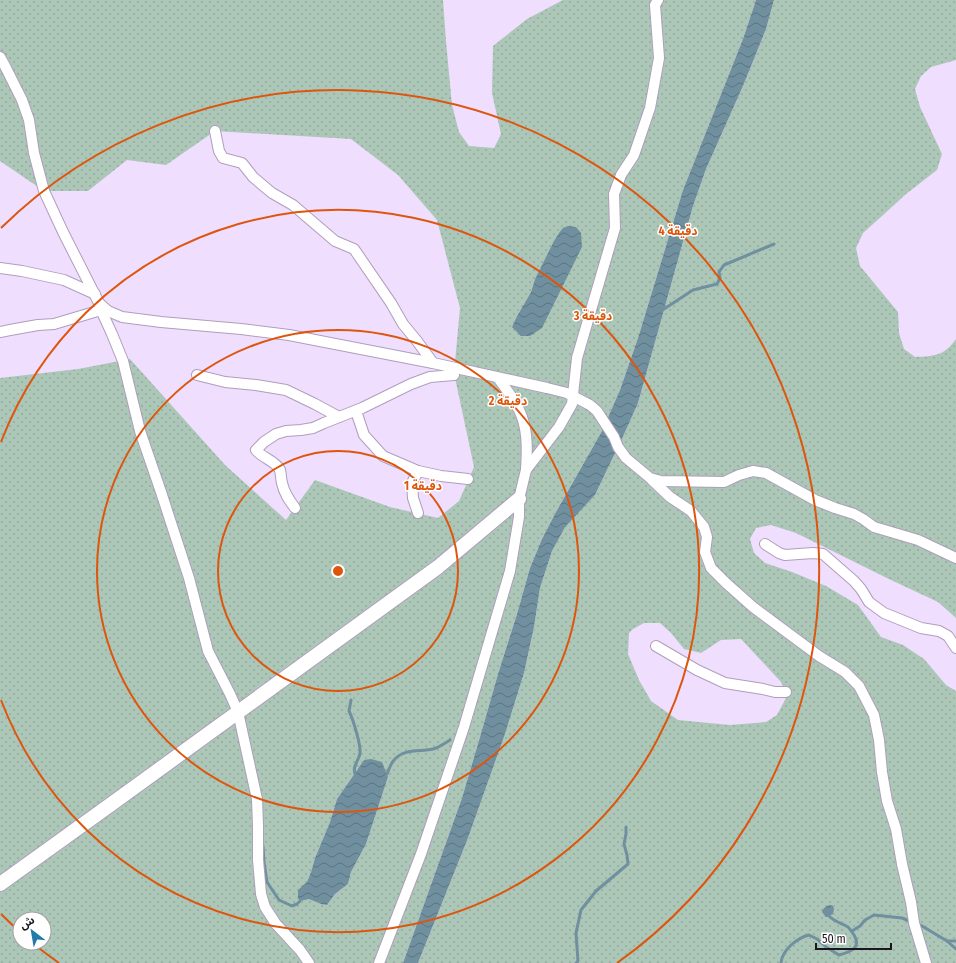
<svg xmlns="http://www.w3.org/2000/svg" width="956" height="963" viewBox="0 0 956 963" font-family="'Fira Sans Condensed','Noto Sans Arabic',sans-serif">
  <defs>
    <pattern id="grass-dots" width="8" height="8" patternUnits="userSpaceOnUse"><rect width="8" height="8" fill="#acc7b7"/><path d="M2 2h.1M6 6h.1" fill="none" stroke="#93aa9d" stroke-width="1.8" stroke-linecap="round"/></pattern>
    <pattern id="water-waves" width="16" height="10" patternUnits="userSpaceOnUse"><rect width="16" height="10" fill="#70909f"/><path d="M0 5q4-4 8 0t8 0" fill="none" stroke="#5b7481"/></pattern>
  </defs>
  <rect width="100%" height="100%" fill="#f0defe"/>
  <!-- grass -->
  <g fill="url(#grass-dots)" fill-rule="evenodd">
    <path d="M 0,0 L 443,0 L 446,41 L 452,105 L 459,132 L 469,146 L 494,148 L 501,134 L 492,93 L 493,46 L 527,19 L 563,0 L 756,0 L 743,39 L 683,190 L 638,338 L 620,390 L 602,431 L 556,512 L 542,539 L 530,568 L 517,614 L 498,674 L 480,737 L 462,798 L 403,963 L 0,963 L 0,378 L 78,369 L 130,359 L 225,465 L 286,520 L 315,480 L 390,507 L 438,518 L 459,501 L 474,467 L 454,373 L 460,308 L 437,220 L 398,175 L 351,139 L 215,131 L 166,165 L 127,160 L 88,191 L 44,191 L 0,161 ZM 559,233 L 581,233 L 512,327 L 517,316 L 531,292 L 535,279 ZM 364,760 L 388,777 L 366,844 L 351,872 L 348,884 L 335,894 L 327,905 C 316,903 308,898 298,891 L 307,882 L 311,872 L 315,858 L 330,822 L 337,799 ZM 20,919 L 44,919 L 44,943 L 20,943 Z"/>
    <path d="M 774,0 L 956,0 L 956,60 L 931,67 L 921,76 L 915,89 L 920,107 L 942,154 L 937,170 L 906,194 L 882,216 L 863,233 L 856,248 L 860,266 L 898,312 L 899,333 L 904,349 L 915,357 C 935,356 944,356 956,339 L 956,618 L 938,602 L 891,580 L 796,533 L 771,525 L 756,528 L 750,539 L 754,553 L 765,563 L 792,572 L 826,586 L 858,605 L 881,637 L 903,645 L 924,659 L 946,685 L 956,691 L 956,963 L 418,963 L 468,838 L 505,734 L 524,673 L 534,627 L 540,588 L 552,551 L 564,527 L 595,495 L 626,430 L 638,403 L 693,206 L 706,169 L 743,86 L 766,29 ZM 644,623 L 660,623 L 671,633 L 684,649 L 701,653 L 721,640 L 741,639 L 781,682 L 787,696 L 777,715 L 766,722 L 730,725 L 678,720 L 651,701 L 639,680 L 628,654 L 629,633 L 633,629 Z"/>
  </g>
  <!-- water -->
  <g fill="url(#water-waves)">
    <path d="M 756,0 L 774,0 L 766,29 L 743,86 L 706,169 L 693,206 L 638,403 L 626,430 L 595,495 L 565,527 L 552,551 L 540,588 L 534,627 L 524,673 L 505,734 L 468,838 L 418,963 L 403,963 L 462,798 L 480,737 L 498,674 L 517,614 L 530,568 L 542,539 L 556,512 L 602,431 L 620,390 L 638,338 L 683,190 L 743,39 Z"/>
    <path d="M 568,226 L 576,227 L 581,233 L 582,247 L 542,328 L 530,336 L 521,336 L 512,327 L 517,316 L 531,292 L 535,279 L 554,241 L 559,233 L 563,228 Z"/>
    <path d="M 371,759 L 382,762 L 388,777 L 366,844 L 351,872 L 348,884 L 335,894 L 327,905 L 321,904 L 309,899 L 300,901 L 298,898 L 298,890 L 307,882 L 311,872 L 315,858 L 330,822 L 337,799 L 364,760 Z"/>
    <path d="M 830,905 L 833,906 L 834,909 L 833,914 L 826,917 L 822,912 C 823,908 826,906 830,905 Z"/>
  </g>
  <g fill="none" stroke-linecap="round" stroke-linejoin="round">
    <!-- stream -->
    <g stroke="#70909f" stroke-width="3">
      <path d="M 661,311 L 693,290 L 717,284 L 720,278 L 719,272 L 724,265 L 774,244"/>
      <path d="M 351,700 L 349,711 C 353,719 361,745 360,753 C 359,761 352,766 355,774"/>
      <path d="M 387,774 C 389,769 391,763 394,760 C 404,748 420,752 433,749 C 440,747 445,743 450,740"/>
      <path d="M 263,846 L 264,862 L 267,882 L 279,900 L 292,906 L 297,904 L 300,901"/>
      <path d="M 917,924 L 922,926 L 947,941 L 956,949"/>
      <path d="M 852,931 L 860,926 L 865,920 L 874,915 L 902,918 L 912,922"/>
      <path d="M 947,941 L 956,941"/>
      <path d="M 576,963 L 578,961 L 576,933 L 581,910 L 596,891 L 628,864 L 627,855 L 624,844 L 626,834 L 626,827"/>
      <path d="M 781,963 C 782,950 797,938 809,935 L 817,939 L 826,947 L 839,955 C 850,952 862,948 854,935 C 852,932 850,929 848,927 C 841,923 835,922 829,916"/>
    </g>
    <defs>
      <g id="minor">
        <path d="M 0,57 L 6,68 L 22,100 L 29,120 L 34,153 L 44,191 L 63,232 L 99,303 L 101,310 L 112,334 L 123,361 L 140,431 L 161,492 L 189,578 L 208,651 L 230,694 L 238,712 L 257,799 L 258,826 L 258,860 L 261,894 L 265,907 L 276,924 L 300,950 L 309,963"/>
        <path d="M 215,131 L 219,151 L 223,158 L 242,163 L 253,177 L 272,193 L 293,205 L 335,241 L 354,249 L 391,303 L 403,324 L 417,341 L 433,363"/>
        <path d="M 0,268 L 22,271 L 64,280 L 95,294"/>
        <path d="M 100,304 L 108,311 L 122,317 L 161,322 L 241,329 L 289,335 L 433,363 L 547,388 L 567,393 L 590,405 L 597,411 L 614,437 L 618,447 L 626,458 L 650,478 L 661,481 L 724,482 L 739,475 L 753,471 L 766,473 L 815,500 L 835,508 L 854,514 L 863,519 L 874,527 L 918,540 L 956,558"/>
        <path d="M 0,332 L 10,330 L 38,325 L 54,324 L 101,310"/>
        <path d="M 197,375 L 225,382 L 256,385 L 286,390 L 315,404 L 339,417"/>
        <path d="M 498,378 C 507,390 517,403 522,417 C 528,434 527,453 526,470"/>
        <path d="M 356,411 L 364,435 L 383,456 L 418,471 L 441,476 L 468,479"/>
        <path d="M 418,471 L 412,483 L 413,498 L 418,513"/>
        <path d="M 652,480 L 670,497 L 691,511 L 704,527 L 707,537 L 705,552 L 711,568 L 726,583 L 753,607 L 819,656 L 845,672 L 859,686 L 874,715 L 879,740 L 882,772 L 887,801 L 896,829 L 902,864 L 911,902 L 914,923 L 926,963"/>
        <path d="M 295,508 C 289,500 284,493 282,483 C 281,479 281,474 280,470 C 276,461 262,458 256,450 L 264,442 L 276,434 L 286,431 L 301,430 L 313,428 L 324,423 L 362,408 L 411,384 L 430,377 L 454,375"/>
        <path d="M 765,544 L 779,553 L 785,555 L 813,553 L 823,554 L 854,581 L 861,589 L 869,602 L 884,613 L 921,628 L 939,631 L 948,636 L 956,648"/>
        <path d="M 656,646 L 697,670 L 725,683 L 763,689 L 775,692 L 786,692"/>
        <path d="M 379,963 L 421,854 L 464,727 L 510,571 L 519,517 L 519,499 L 526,470 L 559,427 L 572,404 L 577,358 L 615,228 L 614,194 L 621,175 L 634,155 L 650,108 L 659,58 L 655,5 L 658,0"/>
      </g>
      <path id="secondary" d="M 0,884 L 110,805 L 438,567 L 519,499"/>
    </defs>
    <!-- minor casing -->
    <use href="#minor" stroke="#af9ebc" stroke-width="12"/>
    <!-- secondary casing -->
    <use href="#secondary" stroke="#af9ebc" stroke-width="16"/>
    <!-- minor -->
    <use href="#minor" stroke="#fff" stroke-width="10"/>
    <!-- secondary -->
    <use href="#secondary" stroke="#fff" stroke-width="14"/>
  </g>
  <!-- distance rings -->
  <g fill="none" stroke="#de560d" stroke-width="2">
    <circle cx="338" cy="571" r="120"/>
    <circle cx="338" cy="571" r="241"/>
    <path d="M1 442A361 361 0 1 1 1 700"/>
    <path d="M59 963A481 481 0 0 1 35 945M19 931A481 481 0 0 1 1 914M1 228A481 481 0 1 1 617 963"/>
  </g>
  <circle cx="338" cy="571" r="6" fill="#de560d" stroke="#fff" stroke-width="2"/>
  <g font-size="12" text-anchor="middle" font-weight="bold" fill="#de560d" stroke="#fff" stroke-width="3" stroke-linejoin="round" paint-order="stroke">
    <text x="678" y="235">4 دقيقة</text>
    <text x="593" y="320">3 دقيقة</text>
    <text x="508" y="405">2 دقيقة</text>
    <text x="423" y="490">1 دقيقة</text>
  </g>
  <!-- north arrow -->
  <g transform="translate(32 931) rotate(329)"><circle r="19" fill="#ffffff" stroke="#a4a1a6"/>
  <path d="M0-3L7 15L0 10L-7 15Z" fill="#237baa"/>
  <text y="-6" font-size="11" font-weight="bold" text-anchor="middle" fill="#1b1520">ش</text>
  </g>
  <!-- scale -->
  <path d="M816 943v6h75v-6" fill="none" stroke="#1b1520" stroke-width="2"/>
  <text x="822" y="943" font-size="12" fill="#1b1520" stroke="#ffffff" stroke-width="3" paint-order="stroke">50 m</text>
</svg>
